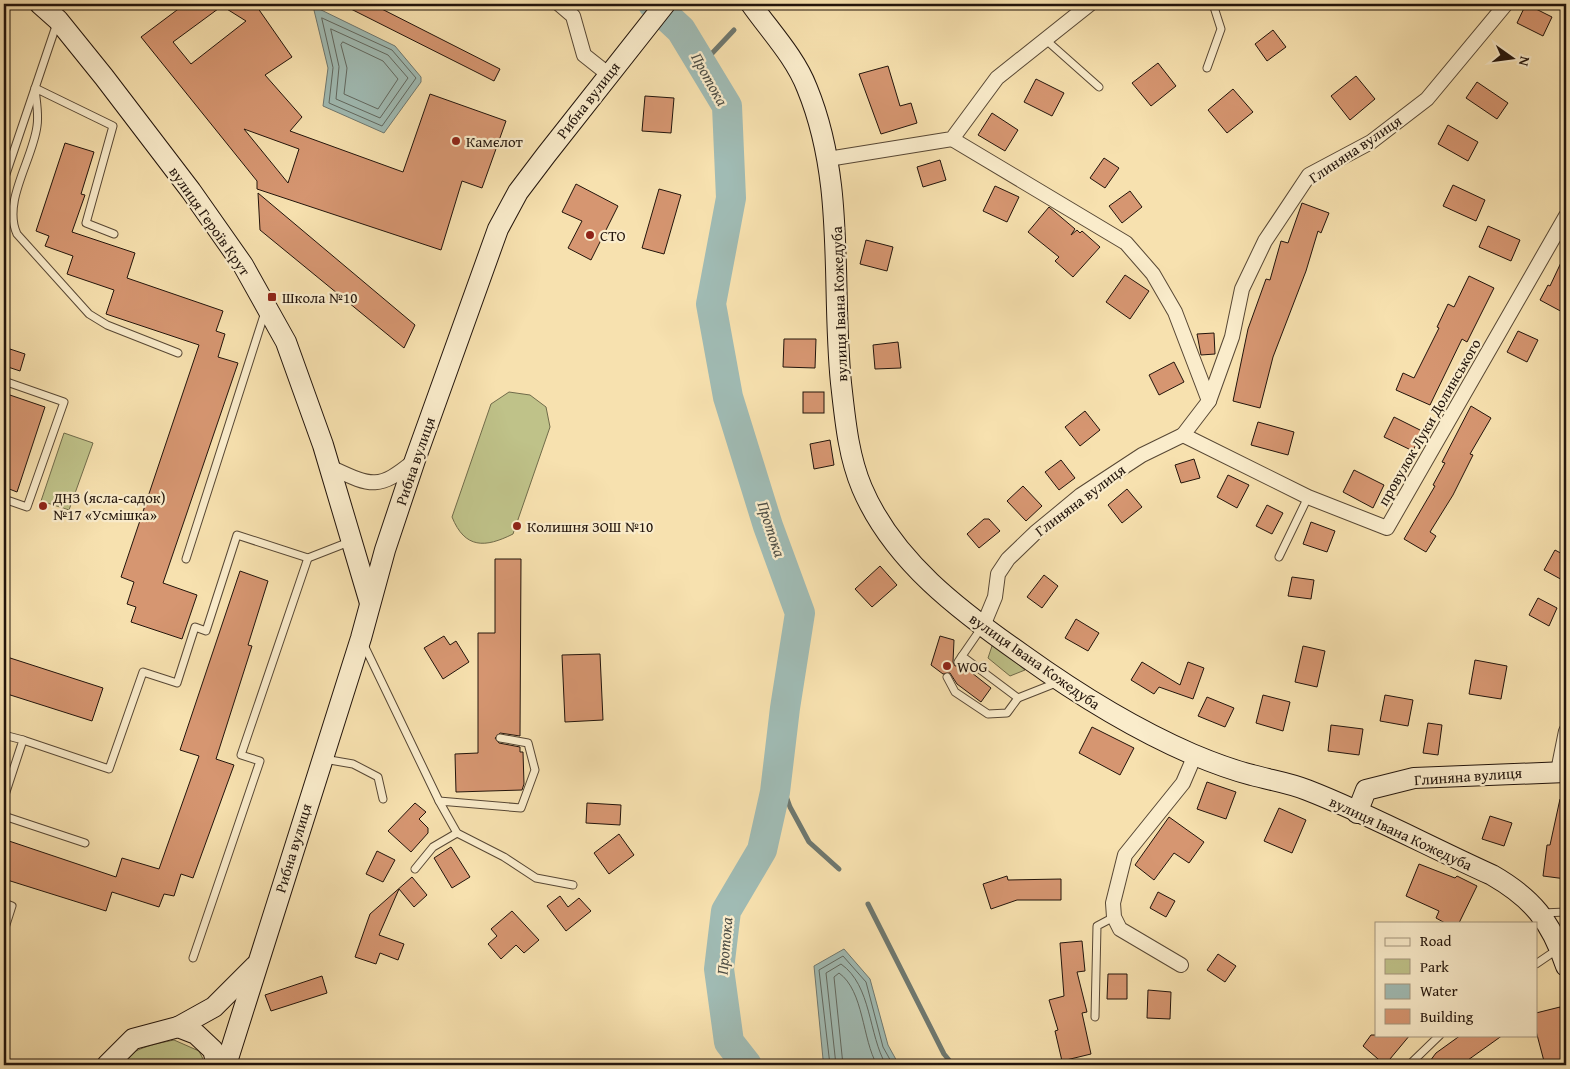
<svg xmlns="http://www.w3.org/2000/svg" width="1570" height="1069" viewBox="0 0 1570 1069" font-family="'Gentium Book Plus',serif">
  <rect width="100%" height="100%" fill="#f7e1af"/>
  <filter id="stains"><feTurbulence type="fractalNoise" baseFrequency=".004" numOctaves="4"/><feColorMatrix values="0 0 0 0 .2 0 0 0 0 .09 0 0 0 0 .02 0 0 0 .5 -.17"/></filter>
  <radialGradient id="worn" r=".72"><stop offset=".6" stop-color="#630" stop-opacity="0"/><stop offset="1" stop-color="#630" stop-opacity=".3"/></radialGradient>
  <!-- green -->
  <g fill="#bfc289" stroke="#706b4a">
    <path d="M 509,392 L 530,395 L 546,407 L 550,427 L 513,534 C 485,548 465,549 452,517 L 491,404 Z"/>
    <path d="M 64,433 L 93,443 L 69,510 L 41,501 Z"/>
    <path d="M 993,643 L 1025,670 L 1010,676 L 988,658 Z"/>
    <path d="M 174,1040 L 199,1051 L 206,1065 L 119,1065 C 131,1048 155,1044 174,1040 Z"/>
  </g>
  <!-- water -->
  <g fill="#a0bbb4" stroke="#6e7870">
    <path d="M 313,6 L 395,46 L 421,77 L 421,82 L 384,133 L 323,106 L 328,68 Z"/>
    <path d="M 844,949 L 870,979 L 888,1045 L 899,1065 L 825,1065 L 823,1059 L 814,966 Z"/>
  </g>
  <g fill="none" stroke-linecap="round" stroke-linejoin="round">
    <!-- shore -->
    <g stroke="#616860" stroke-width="1">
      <path d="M 322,18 L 392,50 L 416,78 L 382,126 L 329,103 L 333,68 Z"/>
      <path d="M 331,29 L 388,55 L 408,78 L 380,118 L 336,99 L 339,67 Z"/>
      <path d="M 343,42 L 383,61 L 398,79 L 378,109 L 344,94 L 347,68 L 341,45 Z"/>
      <path d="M 830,1065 L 819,970 L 843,956 L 866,982 L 883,1047 L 893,1065"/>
      <path d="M 836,1065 L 826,973 L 841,964 C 872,986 868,1034 886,1065"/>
      <path d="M 843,1065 L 834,977 L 839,973 C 864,991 862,1039 877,1065"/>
    </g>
    <!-- stream -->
    <g stroke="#6e7870" stroke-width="5">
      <path d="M 702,64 L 734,30"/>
      <path d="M 777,771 L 790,807 L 809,842 L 839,869"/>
      <path d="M 868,904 L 944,1054 L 953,1065"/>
    </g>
    <!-- river -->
    <path stroke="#a0bbb4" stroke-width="30" d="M 653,4 L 681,30 L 727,106 L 731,198 L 711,304 L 728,397 L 768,526 L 800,613 L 785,708 L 775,792 L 762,850 L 726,911 L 719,969 L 729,1042 L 747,1065"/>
  </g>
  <!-- building -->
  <g fill="#d69671" stroke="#22140b" fill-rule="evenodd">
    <path d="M 185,4 L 255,4 L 292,57 L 265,75 L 302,117 L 290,131 L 403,172 L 430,94 L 506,121 L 482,188 L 462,181 L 441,250 L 257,189 L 257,181 L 141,37 ZM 222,6 L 246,21 L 191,64 L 173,42 ZM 244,129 L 299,149 L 288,183 Z"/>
    <path d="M 341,4 L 372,4 L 500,69 L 494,81 Z"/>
    <path d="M 1526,4 L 1552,17 L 1543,36 L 1517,23 Z"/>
    <path d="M 1273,30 L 1286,47 L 1267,61 L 1255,44 Z"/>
    <path d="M 1158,63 L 1176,86 L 1151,106 L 1132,83 Z"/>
    <path d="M 888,66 L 900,106 L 911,103 L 917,123 L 881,134 L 859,74 Z"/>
    <path d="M 1356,76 L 1375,99 L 1350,120 L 1331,96 Z"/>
    <path d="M 1036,79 L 1064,93 L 1052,116 L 1024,102 Z"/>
    <path d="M 1477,82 L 1508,103 L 1497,119 L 1466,98 Z"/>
    <path d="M 1233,89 L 1253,112 L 1227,133 L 1208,110 Z"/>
    <path d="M 645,96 L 674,98 L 671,133 L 642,131 Z"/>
    <path d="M 992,113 L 1018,130 L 1005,151 L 978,135 Z"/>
    <path d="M 1448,125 L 1478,142 L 1468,161 L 1438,144 Z"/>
    <path d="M 65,143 L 94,152 L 81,194 L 85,195 L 72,232 L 135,253 L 127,278 L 223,311 L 216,331 L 225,334 L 218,357 L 238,363 L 163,583 L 197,595 L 182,639 L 131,622 L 136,607 L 127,604 L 134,582 L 121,577 L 199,345 L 106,314 L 114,290 L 67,274 L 73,256 L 45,246 L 49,236 L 36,231 Z"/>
    <path d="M 1104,158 L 1119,168 L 1105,188 L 1090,178 Z"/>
    <path d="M 940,160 L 946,180 L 923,187 L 917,167 Z"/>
    <path d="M 576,184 L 618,206 L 591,260 L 568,248 L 582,221 L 562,212 Z"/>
    <path d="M 1453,185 L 1485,200 L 1476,221 L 1443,206 Z"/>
    <path d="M 995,186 L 1019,197 L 1007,222 L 983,211 Z"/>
    <path d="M 659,189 L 681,195 L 664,254 L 642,248 Z"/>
    <path d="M 1130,191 L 1142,207 L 1122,223 L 1109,206 Z"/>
    <path d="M 258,193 L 415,325 L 404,348 L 260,230 Z"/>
    <path d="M 1302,203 L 1329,213 L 1321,233 L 1318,231 L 1306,271 L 1273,357 L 1260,408 L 1233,401 L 1248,329 L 1266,279 L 1270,280 L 1281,241 L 1288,243 Z"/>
    <path d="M 1049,207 L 1075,229 L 1071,235 L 1077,230 L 1080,233 L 1082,231 L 1100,247 L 1073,277 L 1055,261 L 1059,257 L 1028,232 Z"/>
    <path d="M 1488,226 L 1520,240 L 1511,261 L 1479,247 Z"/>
    <path d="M 866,240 L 893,247 L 887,271 L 860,264 Z"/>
    <path d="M 1566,252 L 1566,314 L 1540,300 L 1548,285 L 1550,286 Z"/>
    <path d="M 1125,275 L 1149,291 L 1130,319 L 1106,302 Z"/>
    <path d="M 1469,276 L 1494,288 L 1467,342 L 1462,339 L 1430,405 L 1396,390 L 1403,373 L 1414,378 L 1439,328 L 1437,327 L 1448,304 L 1454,307 Z"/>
    <path d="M 1518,331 L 1538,340 L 1527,362 L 1507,352 Z"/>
    <path d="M 1214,333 L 1215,354 L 1201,355 L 1197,334 Z"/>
    <path d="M 784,339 L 816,339 L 815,368 L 783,367 Z"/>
    <path d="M 898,342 L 901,368 L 875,369 L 873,345 Z"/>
    <path d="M 10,349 L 25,354 L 20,371 L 5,366 Z"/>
    <path d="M 1174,362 L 1184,382 L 1159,395 L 1149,375 Z"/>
    <rect x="803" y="392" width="21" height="21"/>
    <path d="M 4,393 L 45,407 L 17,492 L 4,487 Z"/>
    <path d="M 1471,406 L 1491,418 L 1470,454 L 1473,455 L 1453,495 L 1430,532 L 1436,536 L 1426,552 L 1404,539 L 1435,486 L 1433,485 L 1445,463 L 1442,462 Z"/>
    <path d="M 1085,411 L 1100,430 L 1080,446 L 1065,427 Z"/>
    <path d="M 1394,417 L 1422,431 L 1413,451 L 1384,437 Z"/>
    <path d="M 1258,422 L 1294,432 L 1288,455 L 1251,445 Z"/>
    <path d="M 830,440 L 834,465 L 814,469 L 810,444 Z"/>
    <path d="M 1194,459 L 1200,478 L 1181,483 L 1175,465 Z"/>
    <path d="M 1061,460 L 1075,478 L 1059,490 L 1045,472 Z"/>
    <path d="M 1354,470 L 1384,485 L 1373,508 L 1343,492 Z"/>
    <path d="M 1228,475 L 1249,485 L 1237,508 L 1217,497 Z"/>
    <path d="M 1023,486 L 1042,506 L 1026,521 L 1007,501 Z"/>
    <path d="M 1127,489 L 1142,507 L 1122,523 L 1108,505 Z"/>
    <path d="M 1267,505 L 1283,513 L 1272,534 L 1256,526 Z"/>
    <path d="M 984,519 L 989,519 L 1000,531 L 979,548 L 967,534 Z"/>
    <path d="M 1311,522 L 1335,531 L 1327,552 L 1303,544 Z"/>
    <path d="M 1555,550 L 1566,556 L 1566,582 L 1544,570 Z"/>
    <path d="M 495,559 L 521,559 L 520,736 L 500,733 L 495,738 L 499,743 L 520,747 L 520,752 L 523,752 L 524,784 L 522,790 L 456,792 L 455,754 L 478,753 L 478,633 L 495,633 Z"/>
    <path d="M 880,566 L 897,585 L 872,607 L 855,589 Z"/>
    <path d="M 240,571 L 268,581 L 248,645 L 252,646 L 216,759 L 234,765 L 193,878 L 181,874 L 174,896 L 164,894 L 159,907 L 112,892 L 106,911 L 4,879 L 4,856 L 9,841 L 116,877 L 122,858 L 159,869 L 199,756 L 180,750 Z"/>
    <path d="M 1044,575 L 1058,586 L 1042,608 L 1027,597 Z"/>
    <path d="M 1292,577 L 1314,580 L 1311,599 L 1288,596 Z"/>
    <path d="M 1538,598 L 1557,608 L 1549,626 L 1529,615 Z"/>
    <path d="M 1076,619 L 1099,633 L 1088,651 L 1065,638 Z"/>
    <path d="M 444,636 L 450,645 L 456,641 L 469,662 L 443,679 L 424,648 Z"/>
    <path d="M 940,636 L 954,640 L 953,662 L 955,666 L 962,665 L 991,688 L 981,702 L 957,684 L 950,673 L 943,674 L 931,665 Z"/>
    <path d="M 1303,646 L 1325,651 L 1317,687 L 1295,682 Z"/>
    <path d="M 600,654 L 603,720 L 565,722 L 562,655 Z"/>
    <path d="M 4,656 L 103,688 L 92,721 L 4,693 Z"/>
    <path d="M 1475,660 L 1507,666 L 1501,699 L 1469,694 Z"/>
    <path d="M 1142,662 L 1180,685 L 1188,662 L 1204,668 L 1193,699 L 1159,687 L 1154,694 L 1131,680 Z"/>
    <path d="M 1263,695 L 1290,702 L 1283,731 L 1256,723 Z"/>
    <path d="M 1385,695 L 1413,700 L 1408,726 L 1380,721 Z"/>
    <path d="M 1207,697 L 1234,708 L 1225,727 L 1198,716 Z"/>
    <path d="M 1428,723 L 1442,725 L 1438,755 L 1423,753 Z"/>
    <path d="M 1331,725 L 1363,729 L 1359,755 L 1328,751 Z"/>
    <path d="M 1092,727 L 1134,748 L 1120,775 L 1079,753 Z"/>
    <path d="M 1207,782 L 1236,792 L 1226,819 L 1197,809 Z"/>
    <path d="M 1560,799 L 1566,799 L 1566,879 L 1543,876 L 1547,845 L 1550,845 Z"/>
    <path d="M 415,803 L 426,812 L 419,819 L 428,828 L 428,833 L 411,852 L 388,831 Z"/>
    <path d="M 587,803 L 621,805 L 620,825 L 586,823 Z"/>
    <path d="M 1279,808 L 1306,820 L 1292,853 L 1264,841 Z"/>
    <path d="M 1490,816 L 1512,823 L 1504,846 L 1482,839 Z"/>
    <path d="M 1169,817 L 1204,842 L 1189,863 L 1174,853 L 1154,880 L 1135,865 Z"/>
    <path d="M 619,834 L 634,855 L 609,874 L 594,853 Z"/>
    <path d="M 451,847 L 470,877 L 452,888 L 434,858 Z"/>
    <path d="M 377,851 L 395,860 L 383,882 L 366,874 Z"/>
    <path d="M 1419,864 L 1455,878 L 1457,876 L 1477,886 L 1459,923 L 1445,923 L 1436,918 L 1439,911 L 1406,896 Z"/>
    <path d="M 1007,876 L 1008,880 L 1061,879 L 1061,900 L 1017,900 L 991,909 L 983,884 Z"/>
    <path d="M 412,877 L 427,895 L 414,907 L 399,889 L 379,935 L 404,944 L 398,960 L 380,953 L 376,964 L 355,957 L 370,914 Z"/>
    <path d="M 1158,892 L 1175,901 L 1166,917 L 1150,908 Z"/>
    <path d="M 560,896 L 568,907 L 579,898 L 591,911 L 566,931 L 547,906 Z"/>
    <path d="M 512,911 L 539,940 L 524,953 L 516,945 L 501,959 L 488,944 L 497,936 L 491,929 Z"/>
    <path d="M 1082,941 L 1085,971 L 1077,972 L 1087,1012 L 1082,1013 L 1091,1054 L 1062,1061 L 1055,1031 L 1058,1030 L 1049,1000 L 1064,996 L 1060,943 Z"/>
    <path d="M 1218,954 L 1236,966 L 1225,982 L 1207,970 Z"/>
    <path d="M 1108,974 L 1127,974 L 1127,999 L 1107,999 Z"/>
    <path d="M 322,976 L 327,993 L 271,1011 L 265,995 Z"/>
    <path d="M 1148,990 L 1171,992 L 1170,1019 L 1147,1018 Z"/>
    <path d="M 1560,1007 L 1566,1032 L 1566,1065 L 1545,1065 L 1536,1031 L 1536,1013 Z"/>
    <path d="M 1371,1035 L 1410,1035 L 1385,1065 L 1363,1046 Z"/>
    <path d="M 1461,1035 L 1503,1035 L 1461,1065 L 1427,1065 L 1436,1053 Z"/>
  </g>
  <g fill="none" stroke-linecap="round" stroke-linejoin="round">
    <defs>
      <g id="lane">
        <path d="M 1046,40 L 1099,87"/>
        <path d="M 1207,68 L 1221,29 L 1213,4"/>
        <path d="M 4,180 L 57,23"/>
        <path d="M 114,234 L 86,223 L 113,126 L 35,88 C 36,100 39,114 37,126 C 33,159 2,202 17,234 L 89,314 L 107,325 L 178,353"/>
        <path d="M 4,381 L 64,402 L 27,507 L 4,499"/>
        <path d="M 1279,557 L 1308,497"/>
        <path d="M 186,559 L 265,312"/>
        <path d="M 982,627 L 962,656 L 1018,698 L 1056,683"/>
        <path d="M 363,643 L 439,801"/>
        <path d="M 958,662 L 962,656"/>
        <path d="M 947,677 L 955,692 L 988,714 L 1007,713 L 1018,698"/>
        <path d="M 4,735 L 23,740 L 4,798"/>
        <path d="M 500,738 L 528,743 L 535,770 L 521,808 L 439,801 L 457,833 L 504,857 L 536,878 L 573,885"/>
        <path d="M 23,740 L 109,769 L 143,672 L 177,683 L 195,627 L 206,631 L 237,535 L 308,558 L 349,542"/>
        <path d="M 324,759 L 353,764 L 378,777 L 383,799"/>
        <path d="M 4,816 L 85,843"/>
        <path d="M 415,869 L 433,847 L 457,833"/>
        <path d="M 4,903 L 12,906 L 4,931"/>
        <path d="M 1542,913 L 1566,912"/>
        <path d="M 193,958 L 260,761 L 241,755 L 308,558"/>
        <path d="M 1536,964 L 1558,949"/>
        <path d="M 1095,1017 L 1097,926 L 1114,917"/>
        <path d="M 1409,1065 L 1440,1035"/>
      </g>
      <g id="street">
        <path d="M 559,4 L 573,16 L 584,55 L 608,74"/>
        <path d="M 952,139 L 1126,243 L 1153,274 L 1175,312 L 1209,401"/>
        <path d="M 828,159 L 952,139 L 997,78 L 1090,4"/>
        <path d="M 1183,435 L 1308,497 L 1387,528 L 1566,216"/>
        <path d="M 330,467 C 371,486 378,491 414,461"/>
        <path d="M 983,626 L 995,597 L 998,574 L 1008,559 L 1035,533 L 1081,495 L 1142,455 L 1183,435 L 1209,401 L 1232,337 L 1242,289 L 1265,241 L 1309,175 L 1371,142 L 1427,99 L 1506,4"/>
        <path d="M 1558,771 L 1566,731"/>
        <path d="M 1181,965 L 1120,929 L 1114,917 L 1113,903 L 1125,855 L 1183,783 L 1195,755"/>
      </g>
      <g id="secondary">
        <path d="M 40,4 L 58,20 L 104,77 L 191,191 L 243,265 L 286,342 L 323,445 L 370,603"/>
        <path d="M 751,4 C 770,31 795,57 807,88 C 846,183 831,284 841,383 C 845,418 848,455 862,488 C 893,561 960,611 1023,655 C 1076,693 1132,728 1192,754 C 1211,762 1232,770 1252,775 C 1270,780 1290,783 1307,790 C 1369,814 1430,847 1492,875 C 1532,898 1551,921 1566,966"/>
        <path d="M 1357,813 L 1366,790 L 1414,778 L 1566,772"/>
        <path d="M 178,1027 L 214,1007 L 255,966"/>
        <path d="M 107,1065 L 133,1039 L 178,1027 L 196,1034 L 213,1050 L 217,1065"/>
        <path d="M 226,1065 L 361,638 L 385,550 L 415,460 L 498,229 L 518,192 L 546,155 L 665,4"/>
      </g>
    </defs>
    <!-- lane casing -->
    <use href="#lane" stroke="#574734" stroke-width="9"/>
    <!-- street casing -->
    <use href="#street" stroke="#574734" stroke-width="16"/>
    <!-- secondary casing -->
    <use href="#secondary" stroke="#22140b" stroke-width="22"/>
    <!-- lane -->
    <use href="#lane" stroke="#faeccb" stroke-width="7"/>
    <!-- street -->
    <use href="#street" stroke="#faeccb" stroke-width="14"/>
    <!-- secondary -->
    <use href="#secondary" stroke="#faeccb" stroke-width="20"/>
  </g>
  <!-- markers -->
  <g fill="#8f2418" stroke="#faeccb" stroke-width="2">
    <circle cx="456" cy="141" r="5"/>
    <circle cx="590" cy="235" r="5"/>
    <rect x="267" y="292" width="10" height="10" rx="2.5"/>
    <circle cx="43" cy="506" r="5"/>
    <circle cx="517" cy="526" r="5"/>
    <circle cx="947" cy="666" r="5"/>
  </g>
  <g text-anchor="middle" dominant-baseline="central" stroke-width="4.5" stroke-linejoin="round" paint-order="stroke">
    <!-- street labels -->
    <g font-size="15" fill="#22140b" stroke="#faeccb">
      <text transform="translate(588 100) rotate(-52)">Рибна вулиця</text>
      <text transform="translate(1355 149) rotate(-34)">Глиняна вулиця</text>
      <text transform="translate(210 221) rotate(55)">вулиця Героїв Крут</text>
      <text transform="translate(839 304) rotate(-92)">вулиця Івана Кожедуба</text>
      <text transform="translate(1429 422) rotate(-60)">провулок Луки Долинського</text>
      <text transform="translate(415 461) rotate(-71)">Рибна вулиця</text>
      <text transform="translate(1080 500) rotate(-37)">Глиняна вулиця</text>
      <text transform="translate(1035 661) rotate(35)">вулиця Івана Кожедуба</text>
      <text transform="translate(1468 776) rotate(-4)">Глиняна вулиця</text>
      <text transform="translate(1401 833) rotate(25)">вулиця Івана Кожедуба</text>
      <text transform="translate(293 848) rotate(-73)">Рибна вулиця</text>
    </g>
    <!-- poi labels -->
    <g font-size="15" fill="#22140b" stroke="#faeccb" text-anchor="start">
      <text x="466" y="141">Камєлот</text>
      <text x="600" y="235">СТО</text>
      <text x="282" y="297">Школа №10</text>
      <text x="53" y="497">ДНЗ (ясла-садок)<tspan x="53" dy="17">№17 «Усмішка»</tspan></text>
      <text x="527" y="526">Колишня ЗОШ №10</text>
      <text x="957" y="666">WOG</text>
    </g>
    <!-- water labels -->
    <g font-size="16" font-style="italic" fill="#4e4e46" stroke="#faeccb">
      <text transform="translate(710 79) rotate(61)">Протока</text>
      <text transform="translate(772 529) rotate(72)">Протока</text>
      <text transform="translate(724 946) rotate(-85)">Протока</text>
    </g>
  </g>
  <!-- margin -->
  <rect width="1570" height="1069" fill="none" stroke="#f7e1af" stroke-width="20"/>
  <rect x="5" y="5" width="1560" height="1059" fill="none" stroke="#22140b" stroke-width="2.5"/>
  <rect x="10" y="10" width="1550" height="1049" fill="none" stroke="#22140b"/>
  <!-- legend -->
  <rect x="1375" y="922" width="162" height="115" fill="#faeccb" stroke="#a4967e"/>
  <rect x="1385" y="938" width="25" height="8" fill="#faeccb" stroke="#a4967e"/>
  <text x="1420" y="946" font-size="15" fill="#22140b">Road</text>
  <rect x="1385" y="959" width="25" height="15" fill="#bfc289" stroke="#a4967e"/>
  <text x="1420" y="972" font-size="15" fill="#22140b">Park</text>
  <rect x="1385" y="984" width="25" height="15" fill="#a0bbb4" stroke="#a4967e"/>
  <text x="1420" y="996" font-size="15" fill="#22140b">Water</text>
  <rect x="1385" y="1009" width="25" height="15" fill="#d69671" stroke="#a4967e"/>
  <text x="1420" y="1022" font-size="15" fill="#22140b">Building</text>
  <!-- north arrow -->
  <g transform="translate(1512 58) rotate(104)" stroke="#faeccb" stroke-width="4" paint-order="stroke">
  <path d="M0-4L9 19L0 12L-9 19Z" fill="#22140b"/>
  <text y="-8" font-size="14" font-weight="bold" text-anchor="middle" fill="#22140b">N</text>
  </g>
  <rect width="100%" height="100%" filter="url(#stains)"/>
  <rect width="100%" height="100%" fill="url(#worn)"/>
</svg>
